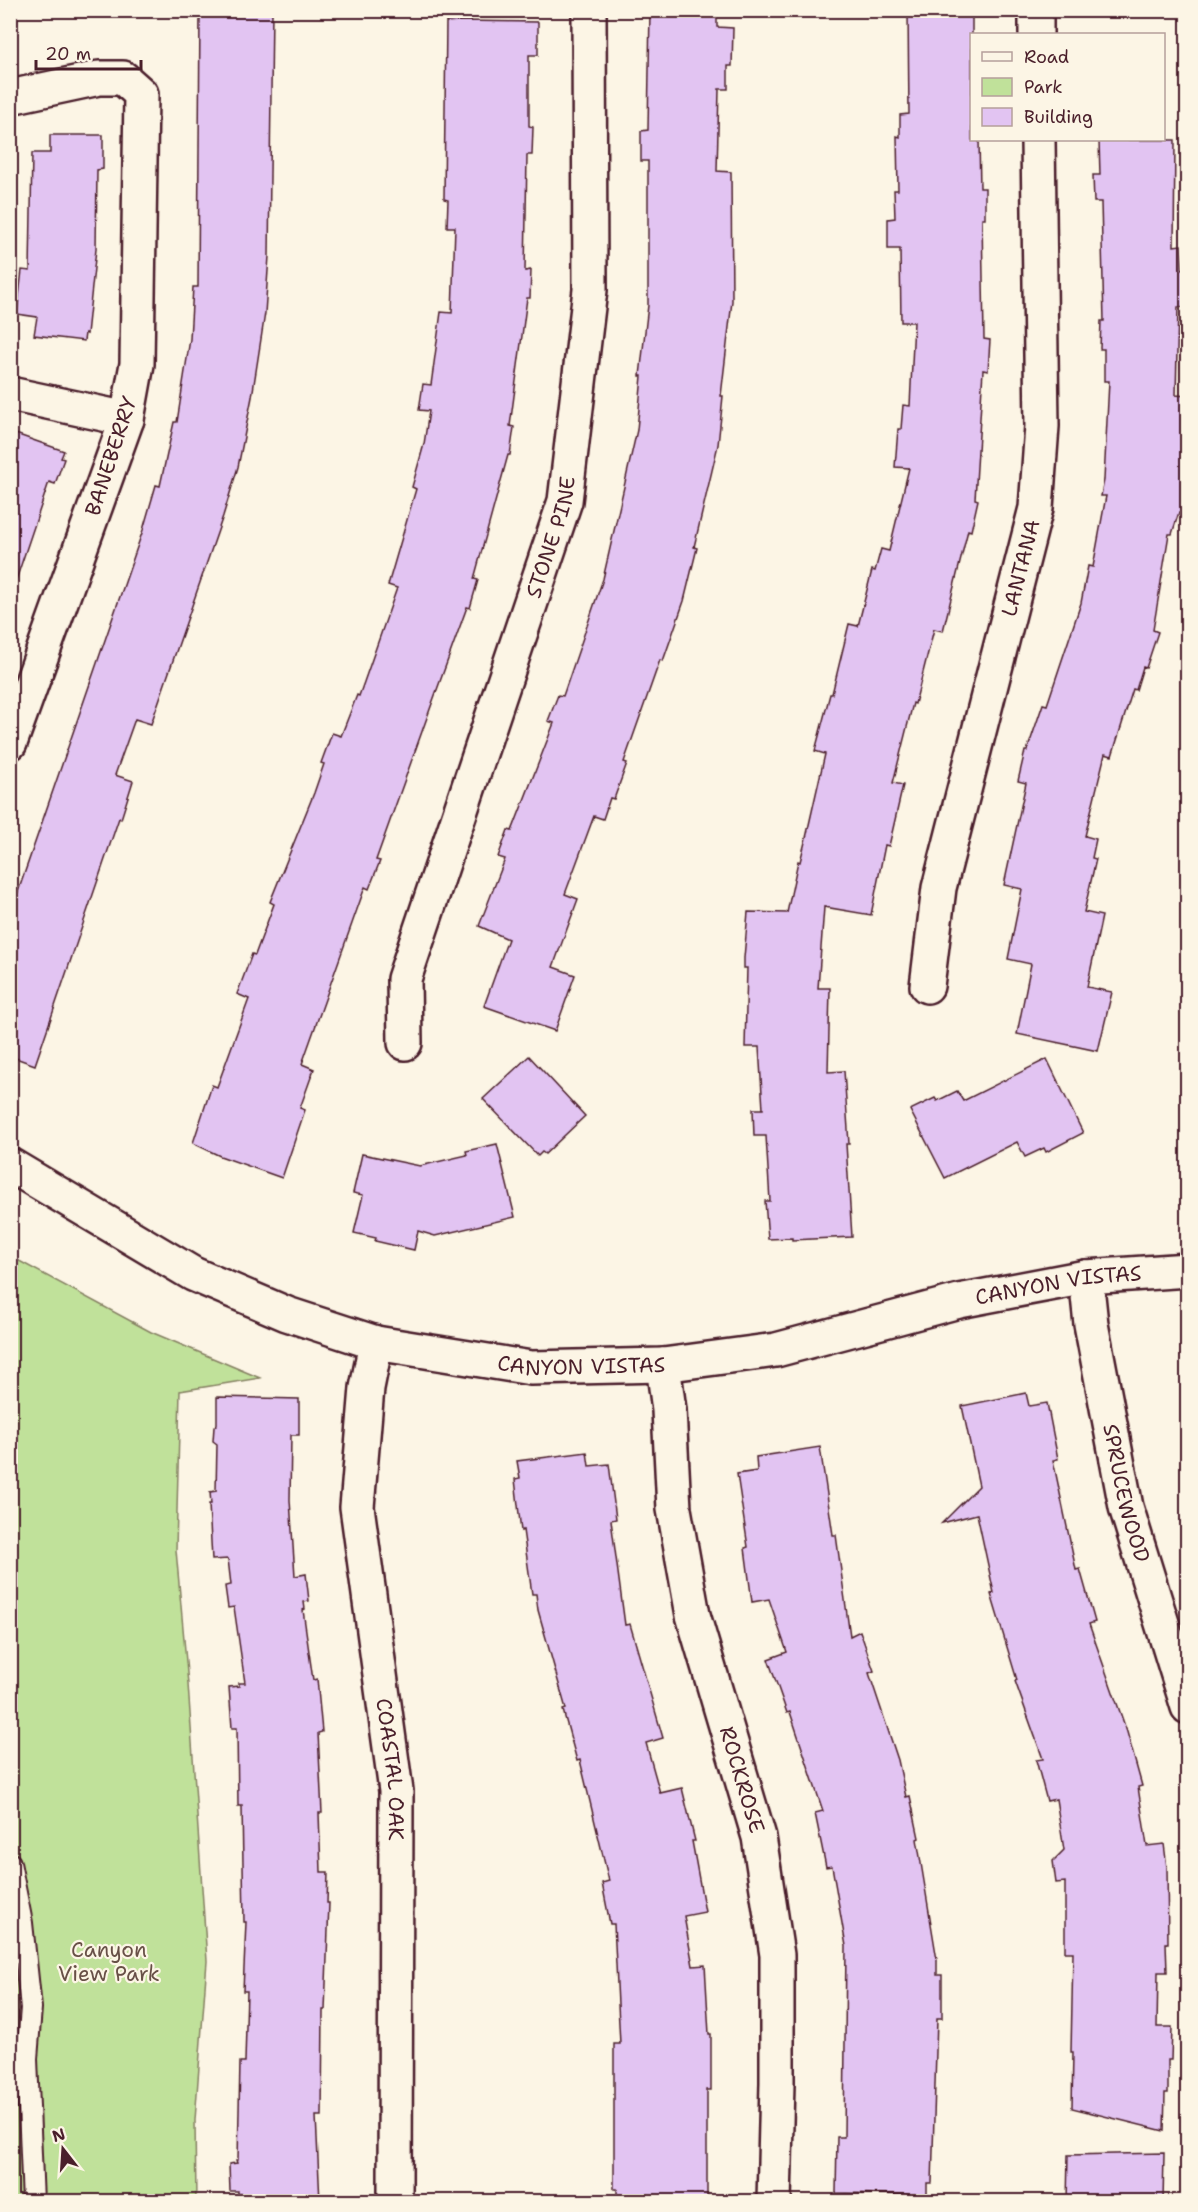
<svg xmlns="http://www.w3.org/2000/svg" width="1198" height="2212" viewBox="0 0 1198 2212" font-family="'Shantell Sans',sans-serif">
  <rect width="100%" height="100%" fill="#fcf5e5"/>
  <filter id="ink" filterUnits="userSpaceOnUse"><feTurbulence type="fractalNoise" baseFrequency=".0167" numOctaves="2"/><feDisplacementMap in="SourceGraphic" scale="12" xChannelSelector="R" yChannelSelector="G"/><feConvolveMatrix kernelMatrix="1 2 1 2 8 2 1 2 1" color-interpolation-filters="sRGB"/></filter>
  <g filter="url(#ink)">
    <!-- green -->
    <path fill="#c0e19a" stroke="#858062" stroke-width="1.5" d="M 10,1256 L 151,1332 L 260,1378 L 180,1391 L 176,1550 L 188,1684 L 207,1961 L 195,2120 L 196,2201 L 11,2201 Z"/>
    <!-- building -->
    <g fill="#e2c4f2" stroke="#4a1f2b" stroke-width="1.5">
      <path d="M 205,10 L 272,10 L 269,256 L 265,313 L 252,397 L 238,467 L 223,516 L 151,724 L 135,719 L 115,775 L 133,781 L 121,819 L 119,818 L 35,1065 L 10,1056 L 10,915 L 143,530 L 156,485 L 160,486 L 174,422 L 177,422 L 190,339 L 193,287 L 198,287 L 200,13 L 205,13 Z"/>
      <path d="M 650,10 L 717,10 L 717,27 L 733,28 L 732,66 L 728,66 L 728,89 L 719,89 L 717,171 L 731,172 L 732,301 L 721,396 L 723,396 L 718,445 L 694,547 L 697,548 L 684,601 L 663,661 L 660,660 L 624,762 L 627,763 L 614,799 L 610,798 L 603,819 L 594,816 L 565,894 L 578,899 L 553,967 L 575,975 L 555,1031 L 484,1006 L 508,939 L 479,926 L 505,859 L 498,857 L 508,830 L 512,831 L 554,723 L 548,721 L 558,695 L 563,696 L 603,579 L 637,430 L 642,376 L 640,376 L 648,305 L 648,161 L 641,161 L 641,131 L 648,130 Z"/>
      <path d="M 908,10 L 972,10 L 972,140 L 979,140 L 980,188 L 985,188 L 985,218 L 982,218 L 984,339 L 990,340 L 988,371 L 983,370 L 975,499 L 978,500 L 971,531 L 968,530 L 943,631 L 934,629 L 915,704 L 913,703 L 893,783 L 903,785 L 889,846 L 885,845 L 871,915 L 824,907 L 818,988 L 830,988 L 828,1072 L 844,1071 L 849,1144 L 846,1144 L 852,1237 L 792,1240 L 792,1238 L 768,1239 L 765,1201 L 770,1201 L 766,1136 L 754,1136 L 753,1109 L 763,1109 L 759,1047 L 745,1047 L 747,968 L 744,968 L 744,958 L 748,912 L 787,913 L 798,861 L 800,862 L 806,838 L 825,754 L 815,751 L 830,694 L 832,694 L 849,624 L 858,626 L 872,570 L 875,571 L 881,549 L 889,551 L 909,468 L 895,467 L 898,429 L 901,429 L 903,405 L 910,406 L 914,322 L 901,322 L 900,249 L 888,249 L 888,219 L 895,218 L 894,190 L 898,190 L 897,136 L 900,137 L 900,115 L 909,114 Z"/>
      <path d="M 460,21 L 538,22 L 538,55 L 529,55 L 529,126 L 533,127 L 532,155 L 527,155 L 525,271 L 531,270 L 530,298 L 527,298 L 510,426 L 514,427 L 510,455 L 508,455 L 474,579 L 478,580 L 470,608 L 467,607 L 434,698 L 376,860 L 380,861 L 369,889 L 365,887 L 302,1064 L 314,1069 L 300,1108 L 305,1110 L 282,1178 L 220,1156 L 193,1143 L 212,1085 L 217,1087 L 249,999 L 237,994 L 252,954 L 255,955 L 274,904 L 270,902 L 314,793 L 324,764 L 321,763 L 332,733 L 341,736 L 357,695 L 359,696 L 364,682 L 397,588 L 388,585 L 416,489 L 412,487 L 424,444 L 429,411 L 419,410 L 423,384 L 431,385 L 441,312 L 452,313 L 455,227 L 447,227 L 448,200 L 444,199 L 446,22 Z"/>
      <path d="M 50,135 L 103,135 L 103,169 L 97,170 L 96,249 L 87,334 L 85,333 L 84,341 L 34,335 L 37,317 L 17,314 L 22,270 L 30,271 L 32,153 L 50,153 Z"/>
      <path d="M 1099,140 L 1175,140 L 1174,246 L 1181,245 L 1182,269 L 1186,269 L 1186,307 L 1178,307 L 1176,395 L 1188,396 L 1188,485 L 1181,513 L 1179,512 L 1172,534 L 1169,534 L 1153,630 L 1158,632 L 1146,668 L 1143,667 L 1136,690 L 1133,689 L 1112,756 L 1105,754 L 1085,836 L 1096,839 L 1092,858 L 1096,859 L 1084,912 L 1102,916 L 1087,987 L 1112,992 L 1098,1051 L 1017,1034 L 1031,964 L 1008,959 L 1022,889 L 1004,885 L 1026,783 L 1018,781 L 1025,751 L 1027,751 L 1043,704 L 1047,705 L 1081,603 L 1088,566 L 1093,567 L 1106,496 L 1101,496 L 1104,480 L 1109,381 L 1104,381 L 1104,349 L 1100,349 L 1101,321 L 1104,321 L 1101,202 L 1094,202 L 1093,175 L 1100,175 Z"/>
      <path d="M 10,432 L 64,451 L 61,458 L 64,459 L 55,484 L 49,482 L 15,583 L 10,582 Z"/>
      <path d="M 529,1056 L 585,1116 L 545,1154 L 542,1152 L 538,1156 L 483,1099 Z"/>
      <path d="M 1047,1059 L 1083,1133 L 1046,1152 L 1044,1148 L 1025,1157 L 1017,1142 L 945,1178 L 910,1110 L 935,1098 L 937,1101 L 957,1091 L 963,1101 Z"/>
      <path d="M 497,1144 L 515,1217 L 435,1236 L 418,1231 L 414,1250 L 375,1241 L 376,1238 L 354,1233 L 363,1195 L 353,1193 L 362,1154 L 420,1166 L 467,1155 L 466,1151 Z"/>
      <path d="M 1026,1393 L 1029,1406 L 1047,1403 L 1058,1459 L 1053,1460 L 1076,1570 L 1080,1569 L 1095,1622 L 1089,1624 L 1127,1732 L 1142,1786 L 1138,1787 L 1147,1846 L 1164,1844 L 1167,1868 L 1168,1943 L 1166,1943 L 1167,1972 L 1158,1972 L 1157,2027 L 1172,2027 L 1171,2060 L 1168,2060 L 1168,2093 L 1165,2093 L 1164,2131 L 1072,2108 L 1073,2052 L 1071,2052 L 1073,1952 L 1065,1952 L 1065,1882 L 1056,1883 L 1053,1861 L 1064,1850 L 1056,1799 L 1047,1801 L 1036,1760 L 1043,1759 L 1015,1681 L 1017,1680 L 991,1594 L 994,1593 L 977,1514 L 942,1523 L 979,1486 L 962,1406 Z"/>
      <path d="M 217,1397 L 299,1399 L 299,1435 L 291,1435 L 290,1500 L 295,1576 L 306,1574 L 309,1601 L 304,1602 L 305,1609 L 303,1610 L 313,1680 L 317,1679 L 322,1732 L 318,1733 L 322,1813 L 319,1813 L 321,1872 L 328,1872 L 327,1903 L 329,1903 L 325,2010 L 323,2010 L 322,2116 L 316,2116 L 320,2202 L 242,2202 L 242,2194 L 238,2194 L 238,2191 L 230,2191 L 229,2164 L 237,2163 L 236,2160 L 238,2160 L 240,2062 L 245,2062 L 247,1991 L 243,1991 L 246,1922 L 244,1922 L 242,1806 L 238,1806 L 237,1728 L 232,1728 L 229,1687 L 239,1686 L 239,1683 L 245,1683 L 234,1607 L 228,1608 L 225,1586 L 231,1585 L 228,1559 L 212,1560 L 209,1504 L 211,1504 L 210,1492 L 216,1491 L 217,1444 L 213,1441 L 214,1427 L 217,1424 Z"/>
      <path d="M 820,1447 L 833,1535 L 836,1535 L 850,1636 L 860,1631 L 874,1671 L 869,1673 L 898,1760 L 906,1797 L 910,1796 L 919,1838 L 917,1839 L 937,1960 L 937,1975 L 942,1975 L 942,2018 L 937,2018 L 932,2183 L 927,2183 L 927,2195 L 836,2193 L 837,2137 L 844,2137 L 846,1946 L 832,1866 L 826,1867 L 815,1813 L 823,1811 L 790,1712 L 787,1713 L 768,1659 L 787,1652 L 769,1599 L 752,1602 L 745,1548 L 748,1547 L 737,1474 L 757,1471 L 756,1457 Z"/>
      <path d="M 587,1452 L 589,1466 L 609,1464 L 616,1519 L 611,1520 L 625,1625 L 630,1624 L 663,1738 L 646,1743 L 660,1793 L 682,1788 L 695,1841 L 692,1841 L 705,1912 L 684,1916 L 693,1966 L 705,1965 L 709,2034 L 711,2034 L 711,2090 L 707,2090 L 707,2202 L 617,2202 L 617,2189 L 614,2189 L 614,2044 L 620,2044 L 614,1924 L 610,1924 L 602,1883 L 609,1881 L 580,1760 L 577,1761 L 563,1710 L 566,1709 L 538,1610 L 536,1594 L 532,1594 L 523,1530 L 521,1531 L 515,1479 L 520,1478 L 517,1461 Z"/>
      <path d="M 1164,2153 L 1163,2202 L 1067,2202 L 1068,2155 Z"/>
    </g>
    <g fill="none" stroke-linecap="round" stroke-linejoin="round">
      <defs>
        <path id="service" d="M 10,1863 L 22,1923 L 31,2008 L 27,2059 L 33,2202"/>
        <g id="minor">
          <path d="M 1036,10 L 1036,34"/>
          <path d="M 10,97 L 99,78 L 123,78 L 141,94 L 137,364 L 127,419 L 10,743"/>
          <path d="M 10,394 L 127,419"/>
          <path id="s1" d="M 927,986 L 939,888 L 1036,508 L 1042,426 L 1038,140"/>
          <path id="s2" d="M 405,1043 L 404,979 L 565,501 L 590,290 L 589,10"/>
          <path id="s3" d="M 1086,1277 L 1091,1324 L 1126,1507 L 1188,1707"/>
          <path id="s4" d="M 376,1343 L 367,1388 L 357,1507 L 396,1791 L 395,2202"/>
          <path id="s5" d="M 663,1365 L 669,1410 L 674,1509 L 693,1615 L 759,1837 L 777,1955 L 777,2083 L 774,2202"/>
        </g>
        <g id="tertiary">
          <path id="s6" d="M 10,1165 L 193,1274 L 287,1314 L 376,1343 L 531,1368 L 663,1365 L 776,1350 L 959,1301 L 1086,1277 L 1188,1270"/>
        </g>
      </defs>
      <!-- service casing -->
      <use href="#service" stroke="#4a1f2b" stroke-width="24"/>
      <!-- minor casing -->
      <use href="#minor" stroke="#4a1f2b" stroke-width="38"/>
      <!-- tertiary casing -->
      <use href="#tertiary" stroke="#4a1f2b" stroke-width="38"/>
      <!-- service -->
      <use href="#service" stroke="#fcf5e5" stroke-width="20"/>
      <!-- minor -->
      <use href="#minor" stroke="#fcf5e5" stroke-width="33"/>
      <!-- tertiary -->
      <use href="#tertiary" stroke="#fcf5e5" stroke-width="33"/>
    </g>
  </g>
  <g text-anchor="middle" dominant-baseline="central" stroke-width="4.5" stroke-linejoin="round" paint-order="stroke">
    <!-- street labels -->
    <g font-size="21" fill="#4a1f2b" stroke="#fcf5e5">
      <text transform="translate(111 456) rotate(-72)">BANEBERRY</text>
      <text stroke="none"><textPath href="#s2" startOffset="530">STONE PINE</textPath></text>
      <text stroke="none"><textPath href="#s1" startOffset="429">LANTANA</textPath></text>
      <text stroke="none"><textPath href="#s6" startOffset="1102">CANYON VISTAS</textPath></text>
      <text stroke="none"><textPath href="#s6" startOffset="616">CANYON VISTAS</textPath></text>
      <text stroke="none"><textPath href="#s3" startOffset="220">SPRUCEWOOD</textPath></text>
      <text stroke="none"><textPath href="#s4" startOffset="430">COASTAL OAK</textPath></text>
      <text stroke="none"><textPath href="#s5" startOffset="424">ROCKROSE</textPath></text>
    </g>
    <!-- park labels -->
    <g font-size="21" fill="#685047" stroke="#fcf5e5">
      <text x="109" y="1950">Canyon<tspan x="109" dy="24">View Park</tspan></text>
    </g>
  </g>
  <!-- margin -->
  <rect width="1198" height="2212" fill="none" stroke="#fcf5e5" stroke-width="36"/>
  <rect x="18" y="18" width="1162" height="2176" fill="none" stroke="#4a1f2b" stroke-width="2" filter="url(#ink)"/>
  <!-- legend -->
  <rect x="970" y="33" width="195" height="108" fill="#fcf5e5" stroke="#b59f9b" stroke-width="1.5"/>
  <rect x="982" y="52" width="30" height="9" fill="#fcf5e5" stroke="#b59f9b" stroke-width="1.5"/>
  <text x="1024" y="63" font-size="18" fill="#4a1f2b">Road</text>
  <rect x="982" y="78" width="30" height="18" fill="#c0e19a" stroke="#b59f9b" stroke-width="1.5"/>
  <text x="1024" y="93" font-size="18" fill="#4a1f2b">Park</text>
  <rect x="982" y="108" width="30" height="18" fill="#e2c4f2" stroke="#b59f9b" stroke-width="1.5"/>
  <text x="1024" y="123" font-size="18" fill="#4a1f2b">Building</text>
  <!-- north arrow -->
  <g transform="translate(63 2149) rotate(343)" stroke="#fcf5e5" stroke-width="4.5" paint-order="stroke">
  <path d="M0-4.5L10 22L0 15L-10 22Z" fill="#4a1f2b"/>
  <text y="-9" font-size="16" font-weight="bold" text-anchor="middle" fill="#4a1f2b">N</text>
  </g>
  <!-- scale -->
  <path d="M36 60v9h105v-9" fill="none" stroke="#4a1f2b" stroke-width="3"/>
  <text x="45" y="60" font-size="18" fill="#4a1f2b" stroke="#fcf5e5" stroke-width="4.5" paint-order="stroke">20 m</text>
</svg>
